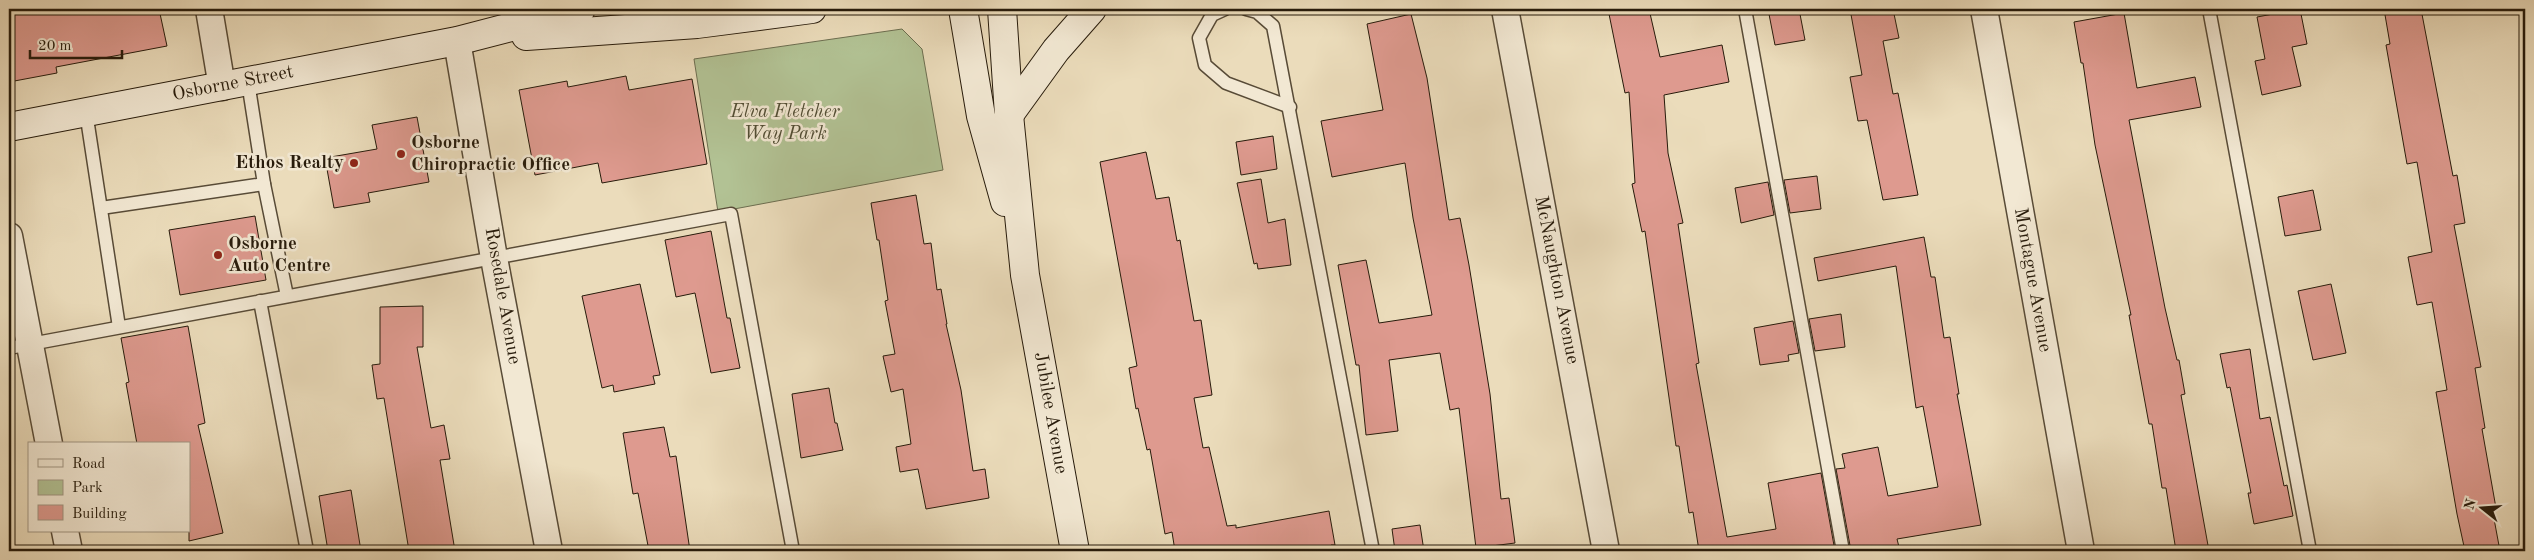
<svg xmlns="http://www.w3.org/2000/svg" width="2534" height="560" viewBox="0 0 2534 560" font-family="'Old Standard TT',serif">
  <rect width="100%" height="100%" fill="#ebdcbb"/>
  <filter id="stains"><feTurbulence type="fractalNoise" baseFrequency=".004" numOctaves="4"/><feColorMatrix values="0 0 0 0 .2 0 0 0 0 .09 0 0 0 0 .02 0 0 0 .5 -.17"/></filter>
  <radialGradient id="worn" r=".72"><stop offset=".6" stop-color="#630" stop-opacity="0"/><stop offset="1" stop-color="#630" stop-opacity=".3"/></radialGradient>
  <!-- green -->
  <path fill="#b2c294" stroke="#6c6e50" d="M 902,29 L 922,49 L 943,170 L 718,212 L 694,59 Z"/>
  <!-- building -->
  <g fill="#de9a8f" stroke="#271b0b">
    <path d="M 9,9 L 159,9 L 167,46 L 56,67 L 57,73 L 9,82 Z"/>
    <path d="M 1608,9 L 1649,9 L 1660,57 L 1722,45 L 1729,82 L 1664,95 L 1668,153 L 1683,223 L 1678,224 L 1699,363 L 1696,364 L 1727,537 L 1776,529 L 1768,483 L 1821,473 L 1835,551 L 1699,551 L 1693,512 L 1689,513 L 1679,446 L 1676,446 L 1645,231 L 1642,232 L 1632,184 L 1635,183 L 1629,92 L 1625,93 Z"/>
    <path d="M 1768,9 L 1799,9 L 1805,40 L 1775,45 Z"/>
    <path d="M 1850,9 L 1893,9 L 1899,38 L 1883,41 L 1893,94 L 1898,93 L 1918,195 L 1883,200 L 1867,120 L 1858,121 L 1850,77 L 1862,75 Z"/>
    <path d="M 2300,9 L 2307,44 L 2292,47 L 2301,86 L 2262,95 L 2255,61 L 2265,59 L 2257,17 Z"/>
    <path d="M 2384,9 L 2421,9 L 2453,176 L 2457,175 L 2465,223 L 2454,225 L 2481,367 L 2475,368 L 2485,428 L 2482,429 L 2496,508 L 2492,508 L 2500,551 L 2465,551 L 2457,514 L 2436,392 L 2447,390 L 2432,302 L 2417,305 L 2408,257 L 2432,252 L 2417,162 L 2407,164 L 2386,45 L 2390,44 Z"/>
    <path d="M 2124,13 L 2137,88 L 2195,77 L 2201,107 L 2129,120 L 2165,308 L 2177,360 L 2179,360 L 2185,394 L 2181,395 L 2209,551 L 2176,551 L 2166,488 L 2162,488 L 2152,424 L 2149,424 L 2129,315 L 2131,315 L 2095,145 L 2083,63 L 2081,63 L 2074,22 Z"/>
    <path d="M 1411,14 L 1427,78 L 1449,220 L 1460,218 L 1469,265 L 1490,394 L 1501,499 L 1509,498 L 1515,543 L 1476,548 L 1459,408 L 1450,410 L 1440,353 L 1389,360 L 1398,431 L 1366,435 L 1359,365 L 1356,365 L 1338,265 L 1366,260 L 1379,323 L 1432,315 L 1413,218 L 1405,163 L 1332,177 L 1321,121 L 1383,110 L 1367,24 Z"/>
    <path d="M 626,76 L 629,90 L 692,79 L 707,164 L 602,183 L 598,163 L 535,175 L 519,90 L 567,81 L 568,87 Z"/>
    <path d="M 417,117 L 429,182 L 368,193 L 370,202 L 334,208 L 325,158 L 377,149 L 372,125 Z"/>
    <path d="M 1273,136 L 1277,169 L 1241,175 L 1236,142 Z"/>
    <path d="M 1146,152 L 1156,199 L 1169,197 L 1177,241 L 1180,240 L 1194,321 L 1201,320 L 1212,395 L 1194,398 L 1203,448 L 1209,447 L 1227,526 L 1236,525 L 1236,528 L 1329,511 L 1335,545 L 1331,545 L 1332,551 L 1175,551 L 1172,532 L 1165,534 L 1150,449 L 1147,450 L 1138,408 L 1136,409 L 1129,368 L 1137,366 L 1100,162 Z"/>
    <path d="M 1817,176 L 1821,209 L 1790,213 L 1784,180 Z"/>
    <path d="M 1261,179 L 1268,223 L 1285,219 L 1291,265 L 1258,269 L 1257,263 L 1254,264 L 1237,183 Z"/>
    <path d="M 1768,182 L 1774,215 L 1741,223 L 1735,188 Z"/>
    <path d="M 2313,190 L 2321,230 L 2285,236 L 2278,197 Z"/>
    <path d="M 916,195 L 924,244 L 931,243 L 937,290 L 941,289 L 947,324 L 946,324 L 961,390 L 973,471 L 985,469 L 989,498 L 926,509 L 918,469 L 900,472 L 896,447 L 911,444 L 903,389 L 891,392 L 883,356 L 895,354 L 885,301 L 888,300 L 879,240 L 877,240 L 871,203 Z"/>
    <path d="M 255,216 L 266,280 L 180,295 L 169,230 Z"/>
    <path d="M 711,231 L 727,318 L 730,318 L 740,368 L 711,373 L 695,293 L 676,297 L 665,240 Z"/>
    <path d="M 1924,237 L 1931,277 L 1935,277 L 1944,338 L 1950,337 L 1959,394 L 1957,394 L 1981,525 L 1897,539 L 1900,551 L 1851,551 L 1836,469 L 1845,468 L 1842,454 L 1878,447 L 1888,496 L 1938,487 L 1923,406 L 1916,408 L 1896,266 L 1818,281 L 1814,258 Z"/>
    <path d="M 640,284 L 660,375 L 653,376 L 655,384 L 614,392 L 613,385 L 602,388 L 582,296 Z"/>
    <path d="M 2331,284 L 2346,353 L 2313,360 L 2298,291 Z"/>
    <path d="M 423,306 L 423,347 L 417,347 L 431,428 L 444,425 L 450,459 L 440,460 L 455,551 L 409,551 L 384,398 L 377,399 L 372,365 L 380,364 L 380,307 Z"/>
    <path d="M 1841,314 L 1845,347 L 1815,351 L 1809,319 Z"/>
    <path d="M 1793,321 L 1799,353 L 1788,355 L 1789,361 L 1760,365 L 1754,328 Z"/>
    <path d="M 188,326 L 205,423 L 198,425 L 223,533 L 189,541 L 189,444 L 137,444 L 126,383 L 129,382 L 121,338 Z"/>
    <path d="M 2250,349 L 2260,419 L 2270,417 L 2284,486 L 2287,485 L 2293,516 L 2254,524 L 2248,493 L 2251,493 L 2230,387 L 2227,388 L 2220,354 Z"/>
    <path d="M 829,388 L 835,423 L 837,423 L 843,450 L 801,458 L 792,394 Z"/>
    <path d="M 664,427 L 670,457 L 676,456 L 690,551 L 649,551 L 638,493 L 633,494 L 623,433 Z"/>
    <path d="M 351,490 L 361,551 L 328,551 L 319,496 Z"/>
    <path d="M 1420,525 L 1424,551 L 1395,551 L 1392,529 Z"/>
  </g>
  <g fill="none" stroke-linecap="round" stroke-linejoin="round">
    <defs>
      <g id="service">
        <path d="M 1225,9 L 1212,15 L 1199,38 L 1205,65 L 1226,83 L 1290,107"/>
        <path d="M 1246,9 L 1257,12 L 1273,26 L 1373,551"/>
        <path d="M 1745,9 L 1843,551"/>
        <path d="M 2209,9 L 2310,551"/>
        <path d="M 86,112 L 119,327"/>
        <path d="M 264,184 L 287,296"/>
        <path d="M 101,208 L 264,184 L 248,82"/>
        <path d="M 260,301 L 307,551"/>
        <path d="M 9,348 L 731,214 L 793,551"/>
      </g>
      <g id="minor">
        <path d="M 209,9 L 222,87"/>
        <path d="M 1505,9 L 1606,551"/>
        <path d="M 1984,9 L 2081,551"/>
        <path d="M 457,41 L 494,258 L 549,551"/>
        <path d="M 9,236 L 49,444"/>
        <path d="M 65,531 L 69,551"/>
      </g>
      <g id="secondary">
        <path d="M 963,9 L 981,116 L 1005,202"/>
        <path d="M 1002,9 L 1009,115 L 1025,275 L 1075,551"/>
        <path d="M 526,36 L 697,24 L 812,9"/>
        <path d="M 1009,115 L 1056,50 L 1092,9"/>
        <path d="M 9,127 L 457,41 L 581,9"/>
      </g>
    </defs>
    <!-- service casing -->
    <use href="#service" stroke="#584b37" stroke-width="15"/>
    <!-- minor casing -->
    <use href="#minor" stroke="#584b37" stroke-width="29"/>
    <!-- secondary casing -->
    <use href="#secondary" stroke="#271b0b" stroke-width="30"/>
    <!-- service -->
    <use href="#service" stroke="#f2e8d3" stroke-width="12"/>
    <!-- minor -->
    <use href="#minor" stroke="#f2e8d3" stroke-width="26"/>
    <!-- secondary -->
    <use href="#secondary" stroke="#f2e8d3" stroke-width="28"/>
  </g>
  <!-- markers -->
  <g fill="#8f2418" stroke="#f2e8d3" stroke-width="2">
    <circle cx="401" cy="154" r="5"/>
    <circle cx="354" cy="163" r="5"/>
    <circle cx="218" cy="255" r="5"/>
  </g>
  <g text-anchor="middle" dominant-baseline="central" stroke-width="5" stroke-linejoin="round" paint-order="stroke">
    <!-- street labels -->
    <g font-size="19" fill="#271b0b" stroke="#f2e8d3">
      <text transform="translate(233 84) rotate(-11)">Osborne Street</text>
      <text transform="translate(1556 280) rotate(79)">McNaughton Avenue</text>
      <text transform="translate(2032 280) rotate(80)">Montague Avenue</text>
      <text transform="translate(502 296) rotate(80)">Rosedale Avenue</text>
      <text transform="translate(1050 413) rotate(80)">Jubilee Avenue</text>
    </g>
    <!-- park labels -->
    <g font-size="19" font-style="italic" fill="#514d34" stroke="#f2e8d3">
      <text x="785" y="112">Elva Fletcher<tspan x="785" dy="22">Way Park</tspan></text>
    </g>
    <!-- poi labels -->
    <g font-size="19" font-weight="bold" fill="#271b0b" stroke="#f2e8d3" text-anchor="start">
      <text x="411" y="143">Osborne<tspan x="411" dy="22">Chiropractic Office</tspan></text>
      <text x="344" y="163" text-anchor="end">Ethos Realty</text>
      <text x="228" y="244">Osborne<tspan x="228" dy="22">Auto Centre</tspan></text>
    </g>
  </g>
  <!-- margin -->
  <rect width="2534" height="560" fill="none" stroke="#ebdcbb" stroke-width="30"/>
  <rect x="10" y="10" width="2514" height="540" fill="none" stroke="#271b0b" stroke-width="2.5"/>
  <rect x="15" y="15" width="2504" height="530" fill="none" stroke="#271b0b"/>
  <!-- legend -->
  <rect x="28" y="442" width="162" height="90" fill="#f2e8d3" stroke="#a19683"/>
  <rect x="38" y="459" width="25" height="8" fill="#f2e8d3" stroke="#a19683"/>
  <text x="72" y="468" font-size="15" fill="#271b0b">Road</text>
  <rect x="38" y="480" width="25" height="15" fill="#b2c294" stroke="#a19683"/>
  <text x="72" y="492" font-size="15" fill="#271b0b">Park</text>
  <rect x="38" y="505" width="25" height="15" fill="#de9a8f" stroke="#a19683"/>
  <text x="72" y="518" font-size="15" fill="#271b0b">Building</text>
  <!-- north arrow -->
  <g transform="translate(2482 508) rotate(287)" stroke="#f2e8d3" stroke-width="4" paint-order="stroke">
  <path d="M0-4L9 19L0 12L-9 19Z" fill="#271b0b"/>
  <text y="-8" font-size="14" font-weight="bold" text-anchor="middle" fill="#271b0b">N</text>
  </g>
  <!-- scale -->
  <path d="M30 50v8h92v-8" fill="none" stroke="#271b0b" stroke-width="2.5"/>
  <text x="38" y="50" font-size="15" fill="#271b0b" stroke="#f2e8d3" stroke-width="4" paint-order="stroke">20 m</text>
  <rect width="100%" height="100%" filter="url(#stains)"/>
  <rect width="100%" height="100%" fill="url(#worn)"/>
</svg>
